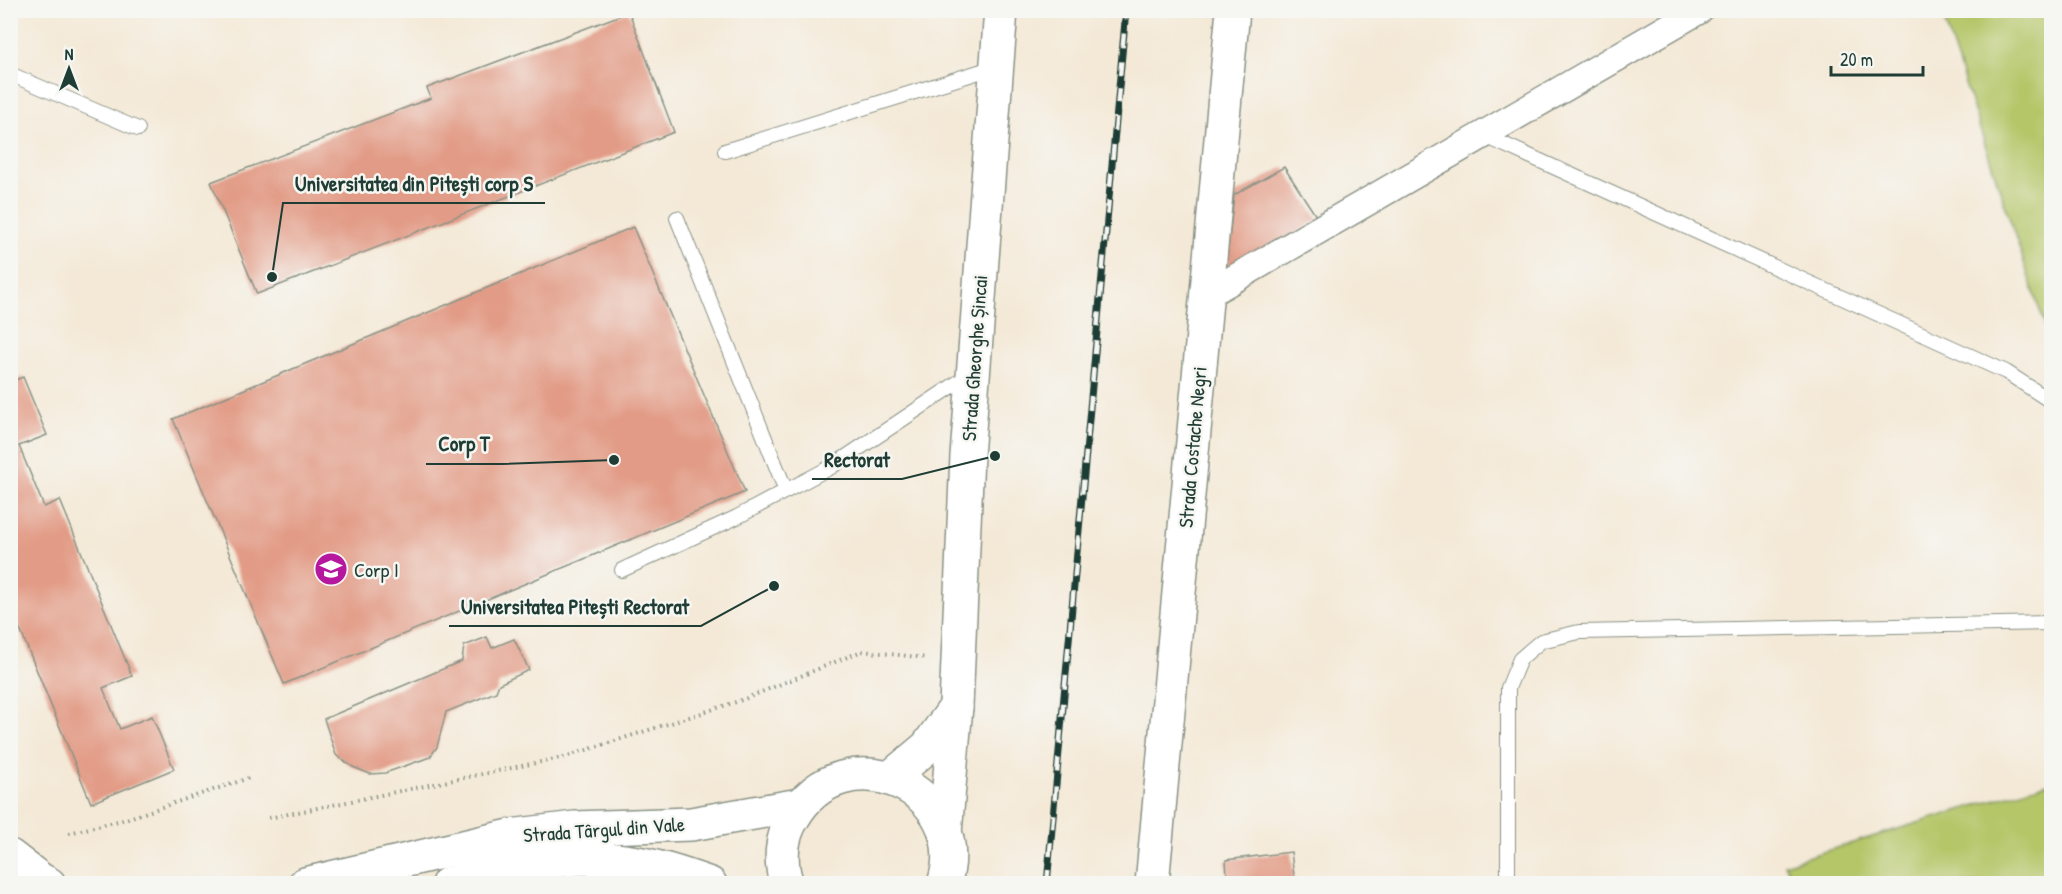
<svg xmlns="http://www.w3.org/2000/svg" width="2062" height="894" viewBox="0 0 2062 894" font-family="'Patrick Hand',sans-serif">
  <rect width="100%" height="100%" fill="#f6f6f2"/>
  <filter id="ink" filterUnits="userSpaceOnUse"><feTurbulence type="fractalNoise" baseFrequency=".0167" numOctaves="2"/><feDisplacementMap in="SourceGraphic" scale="12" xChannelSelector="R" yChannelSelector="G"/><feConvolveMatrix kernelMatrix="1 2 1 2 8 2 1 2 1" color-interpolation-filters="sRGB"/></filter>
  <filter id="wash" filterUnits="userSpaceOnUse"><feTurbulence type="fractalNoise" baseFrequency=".008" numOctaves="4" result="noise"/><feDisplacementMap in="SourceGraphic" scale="24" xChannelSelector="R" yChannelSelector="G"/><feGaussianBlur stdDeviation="1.35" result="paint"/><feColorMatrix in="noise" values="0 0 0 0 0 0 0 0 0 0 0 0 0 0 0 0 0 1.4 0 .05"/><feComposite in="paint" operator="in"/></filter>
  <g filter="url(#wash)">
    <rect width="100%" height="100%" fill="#f4e9d7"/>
    <!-- green -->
    <g fill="#b5c669" stroke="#6a824e" stroke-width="1.5">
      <path d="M 1941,11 L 2051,11 L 2051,335 L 2046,329 Z"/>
      <path d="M 2051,782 L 2051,883 L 1797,883 L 1784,864 Z"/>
    </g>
    <g id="blocks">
      <!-- building -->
      <g fill="#e29b86">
        <path d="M 629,12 L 674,132 L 257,294 L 211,182 L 431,98 L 427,88 Z"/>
        <path d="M 1284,167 L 1318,219 L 1244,265 L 1226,266 L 1234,195 Z"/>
        <path d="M 633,227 L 745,492 L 284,684 L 173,419 Z"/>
        <path d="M 23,377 L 47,435 L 19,446 L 44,507 L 60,500 L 132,676 L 103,688 L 120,729 L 152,716 L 174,769 L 91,803 L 10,605 L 10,382 Z"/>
        <path d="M 487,637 L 492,648 L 514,639 L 529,670 L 499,684 L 496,692 L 446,712 L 437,747 L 430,757 L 385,773 L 370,774 L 353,767 L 336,755 L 324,719 L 462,661 L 464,646 Z"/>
        <path d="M 1291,852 L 1295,884 L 1173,884 L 1173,882 L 1227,876 L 1226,860 Z"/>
      </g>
    </g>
  </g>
  <g filter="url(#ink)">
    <use href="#blocks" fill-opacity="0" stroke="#8a9386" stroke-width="1.5"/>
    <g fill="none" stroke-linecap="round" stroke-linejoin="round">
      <defs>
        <g id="service">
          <path d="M 10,74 L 138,129"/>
          <path d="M 1483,135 L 2006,372 L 2052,402"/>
          <path d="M 725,151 L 995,67"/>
          <path d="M 677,218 L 786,491"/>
          <path d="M 622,570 L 737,517 L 831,467 L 969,375"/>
          <path d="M 1508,884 L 1508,688 L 1520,659 L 1541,641 L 1579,632 L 2052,623"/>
        </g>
        <path id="minor" d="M 1206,295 L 1699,10"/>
        <g id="secondary">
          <path d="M 890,778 L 927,747 L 956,707"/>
          <path d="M 945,833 L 956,706 L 967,456 L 1001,10"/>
          <path d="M 10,856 L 41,880 L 49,884"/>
          <path d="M 305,884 L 510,836 L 575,828 L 691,824 L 800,805"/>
          <path d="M 448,884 C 505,870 566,852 625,861 C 655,865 682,874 710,884"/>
          <path d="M 787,884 C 779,862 781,837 793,818 C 843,730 975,789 944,884"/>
          <path d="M 1152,884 L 1233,10"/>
        </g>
      </defs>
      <!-- service casing -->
      <use href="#service" stroke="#8a9386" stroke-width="16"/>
      <!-- minor casing -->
      <use href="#minor" stroke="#8a9386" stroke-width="30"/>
      <!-- secondary casing -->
      <use href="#secondary" stroke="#8a9386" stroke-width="36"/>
      <!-- path -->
      <g stroke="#8a9386" stroke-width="4" stroke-dasharray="1.5 4.5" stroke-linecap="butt">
        <path d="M 269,818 L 565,757 L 742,700 L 862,651 L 927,658"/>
        <path d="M 69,833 L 126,819 L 252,777"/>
      </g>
      <!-- service -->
      <use href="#service" stroke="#fff" stroke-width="14"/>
      <!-- minor -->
      <use href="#minor" stroke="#fff" stroke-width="27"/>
      <!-- secondary -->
      <use href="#secondary" stroke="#fff" stroke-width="33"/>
      <defs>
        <path id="rail" d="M 1047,884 L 1126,10"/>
      </defs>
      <!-- rail casing -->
      <use href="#rail" stroke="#1f3d34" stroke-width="7"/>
      <!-- rail -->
      <use href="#rail" stroke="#f6f6f2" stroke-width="4.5" stroke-dasharray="14" stroke-linecap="butt"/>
    </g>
  </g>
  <!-- icons -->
  <defs>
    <symbol id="university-disc" viewBox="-11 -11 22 22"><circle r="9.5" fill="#b5179e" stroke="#f6f6f2"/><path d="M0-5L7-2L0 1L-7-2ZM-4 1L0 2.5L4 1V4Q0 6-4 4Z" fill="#fff"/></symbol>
  </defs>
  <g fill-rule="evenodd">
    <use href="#university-disc" x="312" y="550" width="38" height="38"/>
  </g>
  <g text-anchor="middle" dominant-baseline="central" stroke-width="5" stroke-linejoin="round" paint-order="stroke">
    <!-- street labels -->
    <g font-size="20" fill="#1f3d34" stroke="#f6f6f2">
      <text transform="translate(974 358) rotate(-86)">Strada Gheorghe Șincai</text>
      <text transform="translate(1192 447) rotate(-85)">Strada Costache Negri</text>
      <text transform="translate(604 829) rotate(-4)">Strada Târgul din Vale</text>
    </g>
    <!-- poi labels -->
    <g font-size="20" fill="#1f3d34" stroke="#f6f6f2" text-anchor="start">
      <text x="354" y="569">Corp I</text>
    </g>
  </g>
  <!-- callouts -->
  <path fill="none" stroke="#1f3d34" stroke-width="2" d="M272 277L283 203H545M614 460L502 464H426M995 456L902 479H812M774 586L701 626H449"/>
  <g fill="#1f3d34" stroke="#f6f6f2" stroke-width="2">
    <circle cx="272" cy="277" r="6"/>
    <circle cx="614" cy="460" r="6"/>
    <circle cx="995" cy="456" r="6"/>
    <circle cx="774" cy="586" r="6"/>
  </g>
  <g font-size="21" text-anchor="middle" font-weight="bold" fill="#1f3d34" stroke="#f6f6f2" stroke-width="5" stroke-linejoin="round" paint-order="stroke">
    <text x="414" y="191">Universitatea din Pitești corp S</text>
    <text x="464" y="451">Corp T</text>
    <text x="857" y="467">Rectorat</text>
    <text x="575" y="614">Universitatea Pitești Rectorat</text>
  </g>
  <!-- margin -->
  <rect width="2062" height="894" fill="none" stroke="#f6f6f2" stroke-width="36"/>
  <!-- north arrow -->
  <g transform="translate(69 69)" stroke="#f6f6f2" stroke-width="4.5" paint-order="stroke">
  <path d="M0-4.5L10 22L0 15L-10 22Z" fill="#1f3d34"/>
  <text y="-9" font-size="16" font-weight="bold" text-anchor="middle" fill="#1f3d34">N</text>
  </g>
  <!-- scale -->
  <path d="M1831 66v9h92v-9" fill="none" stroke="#1f3d34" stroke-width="3"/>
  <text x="1840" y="66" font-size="18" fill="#1f3d34" stroke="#f6f6f2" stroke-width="4.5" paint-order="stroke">20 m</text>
</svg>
